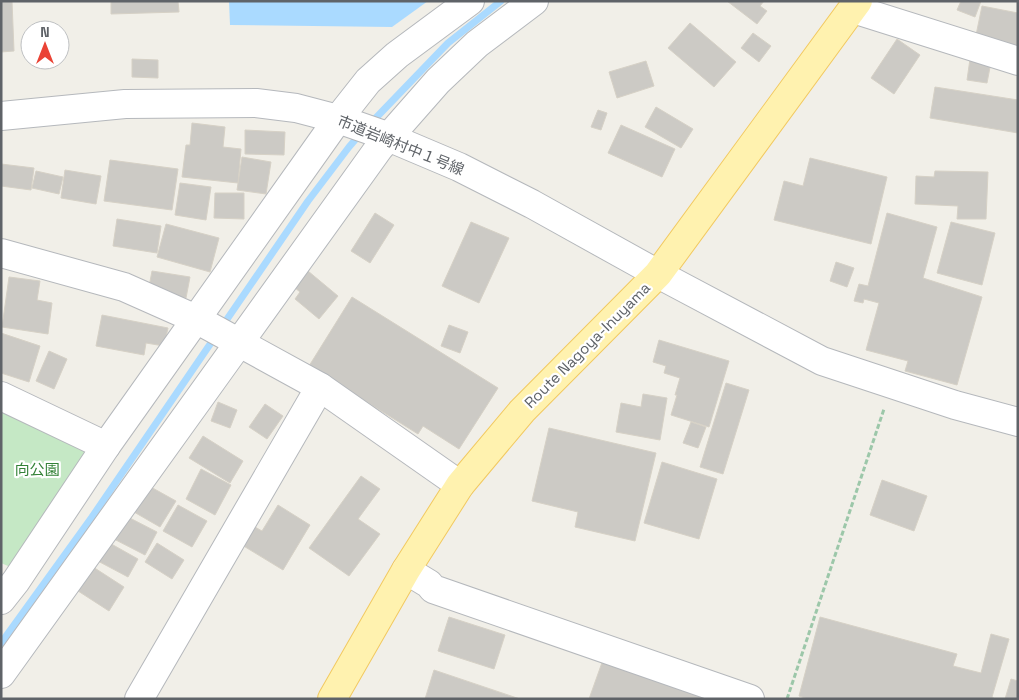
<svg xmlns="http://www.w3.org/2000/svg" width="1019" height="700" viewBox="0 0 1019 700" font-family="'Space Grotesk','Noto Sans JP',sans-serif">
  <rect width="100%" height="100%" fill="#f1efe8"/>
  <!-- green -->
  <path fill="#c5e8c5" d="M 1,410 L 92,452 L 15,569 L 1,563 Z"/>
  <!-- water -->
  <path fill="#aadaff" d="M 229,1 L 428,1 L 392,27 L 230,25 Z"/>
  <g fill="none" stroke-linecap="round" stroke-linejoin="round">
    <!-- stream -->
    <g stroke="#aadaff" stroke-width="7">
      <path d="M 370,124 L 448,43 L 501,1"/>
      <path d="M 221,328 L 308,201 L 349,147 L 361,133"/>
      <path d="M 1,643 L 92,517 L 215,337"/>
    </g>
  </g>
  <!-- building -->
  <g fill="#cccac5" stroke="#d6d1c6">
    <path d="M 1,1 L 12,1 L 14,51 L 1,52 Z"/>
    <path d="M 111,1 L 178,1 L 179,12 L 111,14 Z"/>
    <path d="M 727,1 L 764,1 L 760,6 L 767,11 L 757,24 Z"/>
    <path d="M 961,1 L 981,1 L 975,17 L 957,10 Z"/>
    <path d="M 982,6 L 1018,13 L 1018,49 L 975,40 Z"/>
    <path d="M 690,23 L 736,62 L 714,87 L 668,48 Z"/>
    <path d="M 753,33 L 771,46 L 759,62 L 741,48 Z"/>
    <path d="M 897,39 L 920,55 L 894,94 L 871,78 Z"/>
    <path d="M 132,59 L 158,60 L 158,78 L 132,77 Z"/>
    <path d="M 970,59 L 991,62 L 987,83 L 967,80 Z"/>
    <path d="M 646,61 L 654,86 L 617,98 L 609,72 Z"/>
    <path d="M 935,87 L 1018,100 L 1018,133 L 930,118 Z"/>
    <path d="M 656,107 L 693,129 L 681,148 L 645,127 Z"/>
    <path d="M 598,110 L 607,113 L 601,130 L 591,127 Z"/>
    <path d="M 192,123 L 225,127 L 223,147 L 241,149 L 238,183 L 182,177 L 186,145 L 190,145 Z"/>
    <path d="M 621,125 L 675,149 L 662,177 L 608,153 Z"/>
    <path d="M 245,130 L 285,132 L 284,155 L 245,154 Z"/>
    <path d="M 242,157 L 271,162 L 266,194 L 237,190 Z"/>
    <path d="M 810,158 L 887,177 L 871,244 L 774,220 L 784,181 L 803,186 Z"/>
    <path d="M 110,160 L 178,169 L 172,210 L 104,201 Z"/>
    <path d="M 1,164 L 34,168 L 31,190 L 1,186 Z"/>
    <path d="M 65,170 L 101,176 L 96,204 L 61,198 Z"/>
    <path d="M 36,171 L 63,177 L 59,194 L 32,188 Z"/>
    <path d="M 935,171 L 988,172 L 986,219 L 957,219 L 958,206 L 915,204 L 916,176 L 934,177 Z"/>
    <path d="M 180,183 L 211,187 L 206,220 L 175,215 Z"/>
    <path d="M 215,193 L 244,193 L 244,219 L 214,218 Z"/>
    <path d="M 375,213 L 394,225 L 370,263 L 351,251 Z"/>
    <path d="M 887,213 L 937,227 L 923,278 L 982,297 L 957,385 L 905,371 L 908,361 L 866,350 L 879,303 L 864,299 L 863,303 L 854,301 L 859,284 L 868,286 Z"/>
    <path d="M 117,219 L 161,226 L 157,253 L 113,246 Z"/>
    <path d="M 471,222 L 509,238 L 479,303 L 442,286 Z"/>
    <path d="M 951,222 L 995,233 L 982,285 L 937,273 Z"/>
    <path d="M 166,224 L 219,238 L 210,272 L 157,257 Z"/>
    <path d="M 836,262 L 854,268 L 847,287 L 830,281 Z"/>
    <path d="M 302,266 L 338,296 L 319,319 L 295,299 L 300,292 L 289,283 Z"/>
    <path d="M 152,271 L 190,277 L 186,298 L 148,292 Z"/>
    <path d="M 9,277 L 40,281 L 37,300 L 52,303 L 48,334 L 2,327 Z"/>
    <path d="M 352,297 L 498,388 L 459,449 L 423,426 L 418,434 L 309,366 Z"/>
    <path d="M 102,315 L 168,328 L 164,346 L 146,343 L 144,355 L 96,346 Z"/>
    <path d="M 449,325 L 468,332 L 460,353 L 441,346 Z"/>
    <path d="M 1,333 L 40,346 L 29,382 L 1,373 Z"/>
    <path d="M 659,340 L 729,361 L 709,427 L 671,415 L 677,395 L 675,395 L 680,378 L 664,373 L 666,366 L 653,362 Z"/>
    <path d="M 49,351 L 67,359 L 54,389 L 36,381 Z"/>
    <path d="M 726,383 L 749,390 L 723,474 L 700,467 Z"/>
    <path d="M 643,394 L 667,398 L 660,440 L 616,432 L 621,403 L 641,407 Z"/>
    <path d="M 218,402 L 237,410 L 230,428 L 211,421 Z"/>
    <path d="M 265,404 L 283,416 L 267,439 L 249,427 Z"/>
    <path d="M 691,422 L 706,427 L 698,448 L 683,443 Z"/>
    <path d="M 549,428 L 656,453 L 635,541 L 575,527 L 578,512 L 532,501 Z"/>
    <path d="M 203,436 L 243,461 L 230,483 L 189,458 Z"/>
    <path d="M 662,462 L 717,479 L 699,539 L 644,523 Z"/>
    <path d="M 201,469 L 231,485 L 215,515 L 186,499 Z"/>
    <path d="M 361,476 L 380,489 L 358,519 L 380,534 L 349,576 L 309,548 Z"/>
    <path d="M 882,480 L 927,496 L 914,531 L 870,515 Z"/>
    <path d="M 149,486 L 176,501 L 160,527 L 134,512 Z"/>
    <path d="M 178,505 L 207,521 L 192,547 L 163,531 Z"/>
    <path d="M 278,505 L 310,525 L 283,570 L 237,542 L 248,523 L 262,531 Z"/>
    <path d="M 124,515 L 157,532 L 145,555 L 112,538 Z"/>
    <path d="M 106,541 L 138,559 L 128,577 L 96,560 Z"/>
    <path d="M 157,543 L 184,560 L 172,579 L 145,562 Z"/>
    <path d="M 90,565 L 124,587 L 109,611 L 75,589 Z"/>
    <path d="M 449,617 L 505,635 L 494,669 L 438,651 Z"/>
    <path d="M 820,617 L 957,654 L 953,666 L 981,673 L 991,634 L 1009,639 L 992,697 L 995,699 L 808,699 L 799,696 Z"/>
    <path d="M 604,657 L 725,699 L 589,699 Z"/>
    <path d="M 434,670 L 520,699 L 425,699 Z"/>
    <path d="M 1011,679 L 1018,681 L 1018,699 L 1005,699 Z"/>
  </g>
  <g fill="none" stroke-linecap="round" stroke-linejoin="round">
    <defs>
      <g id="minor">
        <path d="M 853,9 L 1018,61"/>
        <path d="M 1,116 L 125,104 L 256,103 L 296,108 L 338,119 L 381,134 L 459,167 L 532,204 L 658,274 L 822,361 L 955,405 L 1018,422"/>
        <path d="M 1,253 L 124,287 L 196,319 L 320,387 L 460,485"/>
        <path d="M 1,396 L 106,446"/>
        <path d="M 406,570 L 429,584 L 433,589 L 750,699"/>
        <path d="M 1,600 L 16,581 L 106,446 L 338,119 L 368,81 L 397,55 L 470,1"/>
        <path d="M 1,674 L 379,148 L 438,81 L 477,44 L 534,1"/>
        <path d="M 139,699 L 320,387"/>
      </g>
      <path id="major" d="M 332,699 L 406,570 L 460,485 L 522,411 L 658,274 L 858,1"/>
    </defs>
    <!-- minor casing -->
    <use href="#minor" stroke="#b5b8bc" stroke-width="30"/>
    <!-- major casing -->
    <use href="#major" stroke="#f2c960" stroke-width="30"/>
    <!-- path -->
    <path stroke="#9cc7a9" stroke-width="3" stroke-dasharray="5 2.5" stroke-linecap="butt" d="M 787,699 L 884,409"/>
    <!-- minor -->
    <use href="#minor" stroke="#fff" stroke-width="28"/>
    <!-- major -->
    <use href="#major" stroke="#fff2af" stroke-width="28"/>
  </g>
  <g text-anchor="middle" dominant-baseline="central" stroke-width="4.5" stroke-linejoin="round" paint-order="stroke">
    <!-- street labels -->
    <g font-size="15" fill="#5f6368" stroke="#fff">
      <text transform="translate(401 145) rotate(22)">市道岩崎村中１号線</text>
      <text transform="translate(587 345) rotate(-45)">Route Nagoya-Inuyama</text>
    </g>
    <!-- park labels -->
    <g font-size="15" fill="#348238" stroke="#fff">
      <text x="37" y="469">向公園</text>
    </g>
  </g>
  <!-- border -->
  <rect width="1019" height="700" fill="none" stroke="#5f6368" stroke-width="5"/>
  <!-- north arrow -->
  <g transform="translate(45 45)"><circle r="24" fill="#ffffff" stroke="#bfc1c3"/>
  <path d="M0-4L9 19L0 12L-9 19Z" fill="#ea4335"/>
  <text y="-8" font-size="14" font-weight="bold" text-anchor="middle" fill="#5f6368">N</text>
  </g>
</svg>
